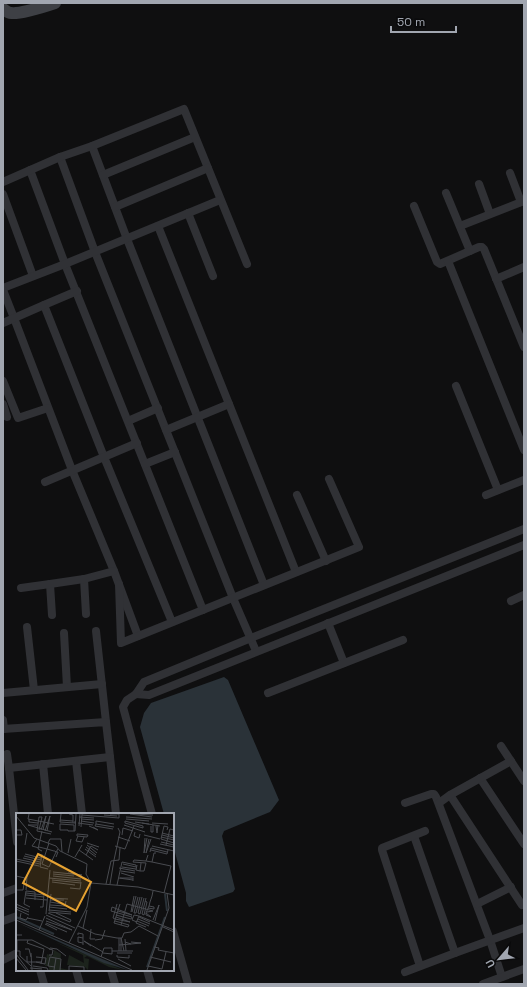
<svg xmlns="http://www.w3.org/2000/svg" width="527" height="987" viewBox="0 0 527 987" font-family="'Space Grotesk',sans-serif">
  <rect width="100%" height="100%" fill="#0f0f10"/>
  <!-- water -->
  <path fill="#2a3238" d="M 224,677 L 228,680 L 279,800 L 270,812 L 224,831 L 222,836 L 235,889 L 233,892 L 189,907 L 186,901 L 186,893 L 173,845 L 173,814 L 164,814 L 140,727 L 144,713 L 151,703 Z"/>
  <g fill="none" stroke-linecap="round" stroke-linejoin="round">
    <!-- minor -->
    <g stroke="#303135" stroke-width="8">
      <path d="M 92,146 L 127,239 L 264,585"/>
      <path d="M 60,157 L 95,252 L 233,598 L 256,651"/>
      <path d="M 30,170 L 65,264 L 203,610"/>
      <path d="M 510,173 L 521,202"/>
      <path d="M 103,175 L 195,137"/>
      <path d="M 3,182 L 60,157 L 92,146 L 184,109 L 247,264"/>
      <path d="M 479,184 L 490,214"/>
      <path d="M 446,193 L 470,251"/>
      <path d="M 3,194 L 33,276"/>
      <path d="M 414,206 L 437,262 L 440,264 L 479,247 L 482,247 L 484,249 L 524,347"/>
      <path d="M 115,207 L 208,168"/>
      <path d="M 188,213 L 213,276"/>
      <path d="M 158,226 L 296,572"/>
      <path d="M 460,226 L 524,201"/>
      <path d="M 448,261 L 524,450"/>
      <path d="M 496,279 L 524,267"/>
      <path d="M 3,288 L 65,264 L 220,200"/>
      <path d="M 3,290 L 14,318 L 72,470 L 114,571 L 138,636"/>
      <path d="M 44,305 L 104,457 L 172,622"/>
      <path d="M 3,323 L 44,305 L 77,291"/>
      <path d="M 3,381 L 18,418 L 48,408"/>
      <path d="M 456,386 L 498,490"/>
      <path d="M 3,404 L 7,417"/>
      <path d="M 128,421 L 158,408"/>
      <path d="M 166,430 L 229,404"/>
      <path d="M 145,464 L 175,452"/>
      <path d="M 45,482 L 137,443"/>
      <path d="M 297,495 L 326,561"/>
      <path d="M 486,495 L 524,480"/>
      <path d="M 84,579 L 86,614"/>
      <path d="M 50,584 L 52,615"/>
      <path d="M 119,584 L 121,643 L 359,547 L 329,479"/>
      <path d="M 21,588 L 50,584 L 84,579 L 114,571"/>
      <path d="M 511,601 L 524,595"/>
      <path d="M 328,623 L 344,663"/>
      <path d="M 27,627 L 34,690"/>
      <path d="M 96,631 L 106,722"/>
      <path d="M 64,633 L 67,687"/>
      <path d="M 3,693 L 102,684"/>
      <path d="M 268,693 L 403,640"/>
      <path d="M 136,694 L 149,695 L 524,545"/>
      <path d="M 3,720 L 4,729"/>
      <path d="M 3,729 L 106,722 L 110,757 L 116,814"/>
      <path d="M 501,746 L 524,781"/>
      <path d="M 7,754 L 9,768 L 17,842"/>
      <path d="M 76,761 L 82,814"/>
      <path d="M 43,764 L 48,814"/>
      <path d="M 9,768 L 110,757"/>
      <path d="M 480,778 L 524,844"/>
      <path d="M 450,795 L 522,905"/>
      <path d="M 405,803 L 431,794 L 434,794 L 436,797 L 490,940 L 502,977"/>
      <path d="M 439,803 L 450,795 L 511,761"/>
      <path d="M 152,814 L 123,707 L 127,700 L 136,694 L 144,682 L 251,638 L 524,529"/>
      <path d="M 414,836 L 455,953"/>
      <path d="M 3,893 L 17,888"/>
      <path d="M 477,904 L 511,887"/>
      <path d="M 3,921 L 17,916"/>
      <path d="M 173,931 L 188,984"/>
      <path d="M 3,960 L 17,953"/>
      <path d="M 420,966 L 382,850 L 382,848 L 425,831"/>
      <path d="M 40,970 L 44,984"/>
      <path d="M 76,970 L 80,984"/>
      <path d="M 111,970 L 115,984"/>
      <path d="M 147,970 L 151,984"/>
      <path d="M 405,972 L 455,953 L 524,928"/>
      <path d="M 483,984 L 524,969"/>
    </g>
    <!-- secondary -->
    <path stroke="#3e4045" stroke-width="12" d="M 3,9 C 6,11 8,13 11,13 C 20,14 46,6 55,3"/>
  </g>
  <!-- overview -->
  <g transform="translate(16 813)">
    <rect width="158" height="158" fill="#0f0f10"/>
    <path d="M 39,129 L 62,138 L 107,157 L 93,154 L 71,143 L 68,145 L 73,146 L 72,157 L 69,154 L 51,152 L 53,142 L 68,150 L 67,142 ZM 38,137 L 45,141 L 44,155 L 53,157 L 33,157 L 33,153 L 29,153 L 31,141 L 37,143 Z" fill="#1c231c"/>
    <path d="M 0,109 L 68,138 L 112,157 L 88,150 Z" fill="#2a3238"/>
    <path fill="none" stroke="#2a3238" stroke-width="2" d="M 149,81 L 151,98M 0,104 L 38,121M 131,154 L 149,104"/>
    <path fill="none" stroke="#494b50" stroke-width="1" d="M 13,1 L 12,6 L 38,11M 45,1 L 44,9 L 59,10 L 59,8M 53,1 L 57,2 L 57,10M 114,1 L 136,4M 117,1 L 137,2M 66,2 L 78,3M 88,2 L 101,3M 0,3 L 18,25 L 40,33 L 44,38 L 71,51 L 70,61 L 75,70M 78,3 L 103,5 L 103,1 L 94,1M 63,4 L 78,5M 110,4 L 136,6M 13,6 L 13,9 L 22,10M 65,6 L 78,7M 110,6 L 133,8M 44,7 L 57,8M 65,8 L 78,10M 109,8 L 127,13 L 127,15 L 109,10 ZM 119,9 L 133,11M 62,10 L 77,12M 126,10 L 144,13M 136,10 L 152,11M 80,11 L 79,13 L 97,16M 21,12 L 12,12 L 36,19M 108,12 L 129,19M 63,13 L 64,1M 73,13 L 82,17 L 77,14M 135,13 L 135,19 L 137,19 L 137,12M 140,13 L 141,20 L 142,12M 65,14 L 66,1M 98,14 L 80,11 L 80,8 L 98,11M 23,17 L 26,4 L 23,4 L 21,18 L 35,21M 25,17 L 30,3 L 27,17M 151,17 L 152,14 L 148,13 L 145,26 L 158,30M 26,18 L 22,36 L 26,38M 29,18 L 34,3 L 31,18M 58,18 L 58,12 L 44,11 L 44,17 L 52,17 L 52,18 L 59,18 L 60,1M 119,19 L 118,23 L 123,25 L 124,21M 146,20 L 158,23M 61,21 L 72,22 L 71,24 L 61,23 ZM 0,22 L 6,22 L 5,17 L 0,17M 106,22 L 107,15 L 117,18M 128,22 L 144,26M 146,22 L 158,25M 62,23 L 60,28 L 66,29 L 68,24M 102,24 L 114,28M 145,24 L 158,27M 129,25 L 128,40 L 131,25M 21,26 L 16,33 L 23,35M 133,26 L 130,40 L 135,26M 145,29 L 158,32M 32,30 L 34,26 L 45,26 L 46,39M 71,30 L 83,34M 144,31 L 158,34M 9,32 L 11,20M 71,32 L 81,40M 150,32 L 154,16 L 158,17M 99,33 L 109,36 L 118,13M 136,33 L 158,38M 23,34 L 31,36 L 33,30M 70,34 L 80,42M 69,36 L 80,44M 63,37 L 77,47M 135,37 L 151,41 L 152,37M 134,39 L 135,35 L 151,39M 52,40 L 55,26M 140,40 L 138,40 L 136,49 L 155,53 L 148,80M 9,41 L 25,45M 26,41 L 24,54 L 32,56M 70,42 L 75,33 L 82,37M 132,42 L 130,48 L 136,49M 8,43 L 25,47M 40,44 L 42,39 L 40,39 L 39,38 L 38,38 L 31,36 L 26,51 L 33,54 L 40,39 L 42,36M 59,44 L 66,32M 7,45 L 24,49M 0,46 L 24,51M 98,47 L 104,19 L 102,15M 0,48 L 23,53M 130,50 L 117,49 L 118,47 L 130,48M 107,51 L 120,54M 121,52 L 120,57 L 124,58 L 125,50M 106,54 L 120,56M 103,55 L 119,58M 105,58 L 119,60M 124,58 L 128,58 L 130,50M 37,59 L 66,62M 52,60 L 66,62M 105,60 L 118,64M 37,61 L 58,63M 0,63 L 9,65 L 7,77 L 0,77M 37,63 L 65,66M 33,65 L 65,68M 103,65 L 117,67M 104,65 L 117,65 L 117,68M 36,67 L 65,70M 36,69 L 59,72M 90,71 L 95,48 L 103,47 L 104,35M 94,71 L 98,47M 101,72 L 106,49 L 120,52 L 120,54M 54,75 L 64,76 L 65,69M 10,77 L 11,63M 10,80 L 28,82M 10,82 L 28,84M 122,84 L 118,100 L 120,100 L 124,84M 10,85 L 31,87M 34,85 L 52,86M 34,87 L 48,87M 129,88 L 131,89 L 128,102 L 126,101 L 130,85M 34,89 L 46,91M 0,91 L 13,97M 104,91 L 98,110 L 112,114M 34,92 L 49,93 L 50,88M 0,94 L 13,99M 14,94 L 8,91 L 10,78 L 19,79 L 19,87M 24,94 L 27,94 L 28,80M 33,94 L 51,96M 132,95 L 138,96 L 138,94 L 133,93M 0,96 L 13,102M 33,97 L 55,99M 33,98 L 35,81M 102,98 L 116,102M 33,99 L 55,101M 115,99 L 118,83M 116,99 L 120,83M 5,100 L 4,105 L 10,107 L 12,104M 32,100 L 54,109 L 55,107M 40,100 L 55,107M 122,100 L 124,101 L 128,85M 122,100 L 126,84M 130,100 L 135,104 L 130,102 L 130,100 L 133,93 L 134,89 L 136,83 L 137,78M 30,101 L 34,57M 30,102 L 59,115M 100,102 L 115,106M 123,104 L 134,109M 11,105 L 26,108M 30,105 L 56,117 L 30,108M 99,106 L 114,109 L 100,104M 99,106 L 97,105 L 101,91M 115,106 L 116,104 L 95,98 L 96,94 L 116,102M 122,106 L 134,111M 0,107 L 116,157M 137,107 L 143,92 L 139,108M 99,108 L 113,112 L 112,114M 121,108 L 133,113M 121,109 L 116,107 L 118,102 L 123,103M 30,110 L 51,119M 29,111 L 41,117M 105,112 L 111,91 L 137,98 L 131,99M 62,113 L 79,121 L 101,125 L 106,125 L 108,120 L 115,119 L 123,113 L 142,123M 130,114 L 120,110 L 123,103 L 158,117M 147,114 L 158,119M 0,115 L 0,122 L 6,122M 67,115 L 71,97M 75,116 L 74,126 L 79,126M 23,117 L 29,103M 62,122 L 62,120 L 67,121 L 67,132M 67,125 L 62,124 L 62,129 L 67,130M 103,125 L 103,138M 109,126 L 110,138M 0,127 L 16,127 L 34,136M 1,127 L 1,138 L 4,138M 12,127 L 11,130 L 28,136 L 25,151M 79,127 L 86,126 L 89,117M 53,130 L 71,94 L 75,70 L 122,74 L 158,82M 115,131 L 125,130 L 115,129M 103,132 L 115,131 L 109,129M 75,133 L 68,128 L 87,139M 138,134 L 143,135 L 142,137 L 158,140M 34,135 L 41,136 L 50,143M 9,136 L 13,136 L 15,144M 4,138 L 4,143 L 15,153M 96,138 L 117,138M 105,138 L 105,125 L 108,138M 15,140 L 16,157M 101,140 L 116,140M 0,141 L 12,157M 33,142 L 36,142 L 37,137 L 33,136M 101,142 L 101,144 L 113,145 L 113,142M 11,143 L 11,149 L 26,149M 20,144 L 30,145 L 29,151 L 20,149M 85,144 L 88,135 L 96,135 L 96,141 L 87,140M 134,144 L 155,149M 0,145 L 10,157M 102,146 L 115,153M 17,153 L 31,155 L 32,157M 132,153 L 146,156 L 150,139M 39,154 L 32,153 L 34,144 L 45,146 L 44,157M 14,155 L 26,156M 38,157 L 40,145M 53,157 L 53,153 L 68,154 L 68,157M 131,157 L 153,95 L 151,80"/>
    <path fill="#e6a232" fill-opacity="0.15" stroke="#e6a232" stroke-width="2" d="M 22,41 L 75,69 L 60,98 L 7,70 Z"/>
    <rect width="158" height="158" fill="none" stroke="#a1a6b0" stroke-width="2"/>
  </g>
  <!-- border -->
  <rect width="527" height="987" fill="none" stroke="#a1a6b0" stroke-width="8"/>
  <!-- north arrow -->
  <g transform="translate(499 959) rotate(242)" stroke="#0a0a0b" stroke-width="3" paint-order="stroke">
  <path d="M0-3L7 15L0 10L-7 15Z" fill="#a1a6b0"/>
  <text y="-6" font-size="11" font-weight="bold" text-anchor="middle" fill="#a1a6b0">U</text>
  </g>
  <!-- scale -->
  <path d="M391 26v6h65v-6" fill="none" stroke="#a1a6b0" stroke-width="2"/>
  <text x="397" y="26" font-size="12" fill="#a1a6b0" stroke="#0a0a0b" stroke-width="3" paint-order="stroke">50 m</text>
</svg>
